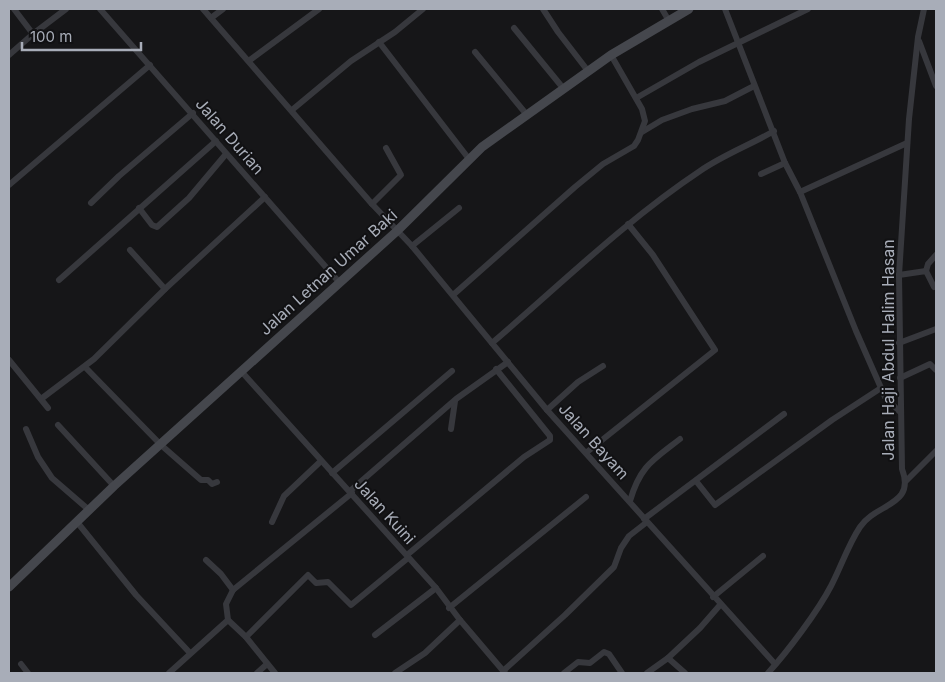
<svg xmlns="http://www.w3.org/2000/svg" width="945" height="682" viewBox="0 0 945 682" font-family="Inter,sans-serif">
  <rect width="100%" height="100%" fill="#161618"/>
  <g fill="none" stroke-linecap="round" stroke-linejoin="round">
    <!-- street -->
    <g stroke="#37383d" stroke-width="6">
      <path d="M 100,9 L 339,282"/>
      <path d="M 203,9 L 372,204 L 412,246 L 547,410 L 775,664"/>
      <path d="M 543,9 L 558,32 L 588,71"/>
      <path d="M 662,9 L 669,21"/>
      <path d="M 725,9 L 785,163 L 800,192 L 856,331 L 885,397 L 901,413"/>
      <path d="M 211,18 L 223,9"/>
      <path d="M 514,28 L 563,88"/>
      <path d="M 33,34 L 66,9"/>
      <path d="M 919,41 L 936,86"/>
      <path d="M 379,42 L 469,159"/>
      <path d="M 475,52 L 527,115"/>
      <path d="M 9,55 L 33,34 L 14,9"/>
      <path d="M 250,60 L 319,9"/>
      <path d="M 638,97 L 699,62 L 808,9"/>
      <path d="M 292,110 L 351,61 L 395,32 L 423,9"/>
      <path d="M 642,132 L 662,120 L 692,109 L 725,101 L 754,86"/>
      <path d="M 761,174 L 785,163"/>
      <path d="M 9,185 L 150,65"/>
      <path d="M 800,192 L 907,143"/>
      <path d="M 91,203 L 119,176 L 193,113"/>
      <path d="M 372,204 L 401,175 L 386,148"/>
      <path d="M 139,208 L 152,225 L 157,227 L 189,198 L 226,154"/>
      <path d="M 412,246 L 459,208"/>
      <path d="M 130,250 L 165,289"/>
      <path d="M 926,271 L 928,264 L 936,255"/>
      <path d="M 899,275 L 926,271 L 934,287"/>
      <path d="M 59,280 L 216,141"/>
      <path d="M 453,295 L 575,187 L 603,164 L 634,146 L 638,140 L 645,121 L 642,109 L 611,55"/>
      <path d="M 492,343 C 560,285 625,221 700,171 C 723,155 750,145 774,131"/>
      <path d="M 899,343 L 936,329"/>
      <path d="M 9,360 L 48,408"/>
      <path d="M 85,367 L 161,445 L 201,480 L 208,480 L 212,484 L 217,482"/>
      <path d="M 241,371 L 436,588 L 460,620 L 505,673"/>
      <path d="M 900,378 L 930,364 L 936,370"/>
      <path d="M 41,399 L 94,359 L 165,289 L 265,197"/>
      <path d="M 547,410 L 578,382 L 603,366"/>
      <path d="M 58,425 L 114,486"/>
      <path d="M 26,429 L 38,457 L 52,478 L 89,510"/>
      <path d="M 451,429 L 455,401"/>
      <path d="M 587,452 L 715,350 L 653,255 L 628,224"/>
      <path d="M 332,473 L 452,371"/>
      <path d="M 696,481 L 715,505 L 832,420 L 881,388"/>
      <path d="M 906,481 L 936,451"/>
      <path d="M 350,491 L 456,399 L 508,362"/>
      <path d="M 630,501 C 640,466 653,460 680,439"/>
      <path d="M 644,519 L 784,414"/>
      <path d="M 77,522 L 136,595 L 190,653"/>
      <path d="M 272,522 L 284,496 L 321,461"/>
      <path d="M 407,555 L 524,457 L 550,440 L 550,436 L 496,369"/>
      <path d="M 206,560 L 221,574 L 233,590"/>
      <path d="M 713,597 L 763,556"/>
      <path d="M 449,608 L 586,497"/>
      <path d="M 375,635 L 436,588"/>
      <path d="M 246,637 L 308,575 L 316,583 L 328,582 L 351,605 L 408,558"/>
      <path d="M 668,658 L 700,628 L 720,605"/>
      <path d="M 21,664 L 28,673"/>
      <path d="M 503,671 L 565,615 L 614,567 L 621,548 L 629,536 L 647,522"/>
      <path d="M 169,673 L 228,620"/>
      <path d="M 257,673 L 267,664"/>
      <path d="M 275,673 L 246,637 L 228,620 L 226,604 L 233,590 L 352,493"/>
      <path d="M 395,673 L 425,653 L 460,620"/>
      <path d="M 564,673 L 578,662 L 590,663 L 604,652 L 609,654 L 622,673"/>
      <path d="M 647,673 L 668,658 L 685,673"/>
      <path d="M 768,673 C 788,651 818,611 831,586 C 841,567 848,545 860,527 C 876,503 916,506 902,469 L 899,275 L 909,119 L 918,37 L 924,9"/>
    </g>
    <!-- secondary -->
    <path stroke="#45474d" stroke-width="9" d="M 9,587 L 114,486 L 397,231 L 482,147 L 611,55 L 689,9"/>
  </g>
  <g text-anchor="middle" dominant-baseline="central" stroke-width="4" stroke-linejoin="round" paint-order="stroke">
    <!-- street labels -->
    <g font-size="16" fill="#a8adb8" stroke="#111113">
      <text transform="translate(230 136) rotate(49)">Jalan Durian</text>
      <text transform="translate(328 272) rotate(-42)">Jalan Letnan Umar Baki</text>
      <text transform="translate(888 350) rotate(-90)">Jalan Haji Abdul Halim Hasan</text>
      <text transform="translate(594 441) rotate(48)">Jalan Bayam</text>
      <text transform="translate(385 511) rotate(48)">Jalan Kuini</text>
    </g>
  </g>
  <!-- border -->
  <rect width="945" height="682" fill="none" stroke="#a8adb8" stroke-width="20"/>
  <!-- scale -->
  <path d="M22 42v8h119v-8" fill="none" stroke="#a8adb8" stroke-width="2.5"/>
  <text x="30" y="42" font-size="15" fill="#a8adb8" stroke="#111113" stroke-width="4" paint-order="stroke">100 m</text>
</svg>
